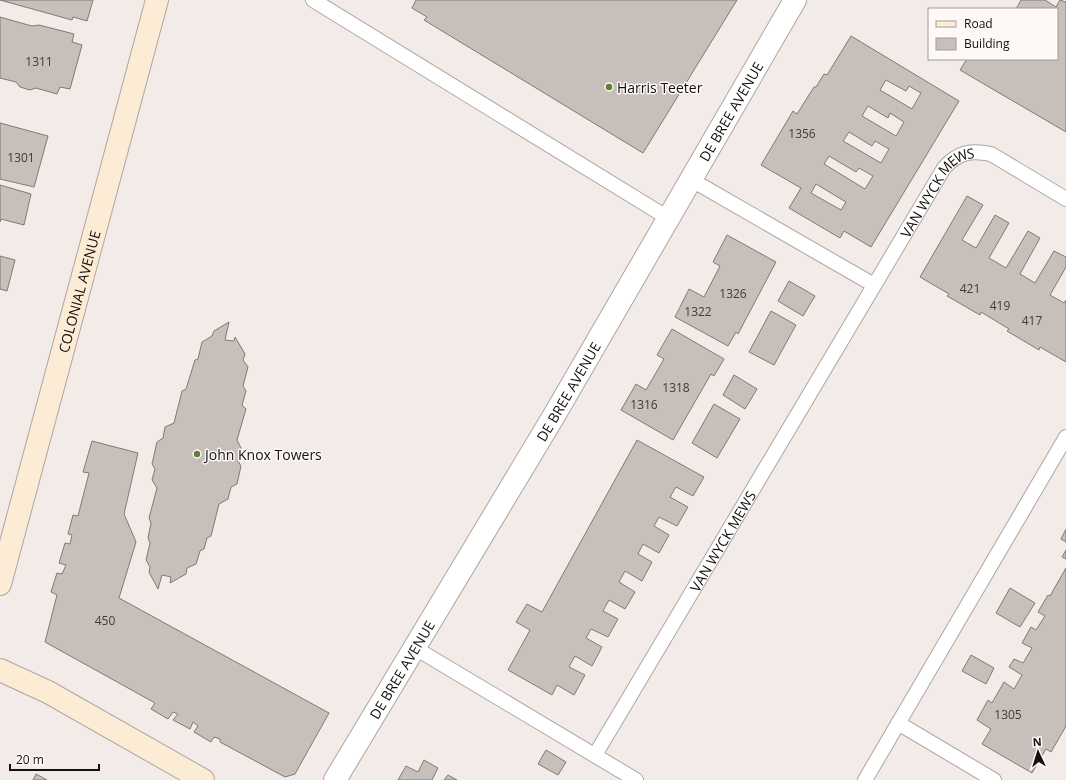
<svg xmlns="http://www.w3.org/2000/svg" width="1066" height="780" viewBox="0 0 1066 780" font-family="'Open Sans',sans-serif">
  <rect width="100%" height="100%" fill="#f3ebe7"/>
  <!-- building -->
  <g fill="#c6bfba" stroke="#807975" fill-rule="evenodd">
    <path d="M 0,0 L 93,0 L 87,21 L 73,17 L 72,20 Z"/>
    <path d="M 416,0 L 737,0 L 643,153 L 424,20 L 427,17 L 412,8 Z"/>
    <path d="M 1021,0 L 1045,0 L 1056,7 L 1060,0 L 1066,2 L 1066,132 L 960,70 L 967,59 L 1057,59 L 1057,9 L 1016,9 Z"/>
    <path d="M 0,17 L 32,26 L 39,25 L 74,34 L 72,42 L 82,45 L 70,89 L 60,87 L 57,94 L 36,88 L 30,90 L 20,87 L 16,82 L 0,78 Z"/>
    <path d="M 851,36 L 959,101 L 871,247 L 844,231 L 840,238 L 789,208 L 801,188 L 761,165 L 793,111 L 797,114 L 814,87 L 816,87 L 824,74 L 827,75 ZM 886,80 L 906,91 L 909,86 L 921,93 L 912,109 L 880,90 ZM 868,106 L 888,118 L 890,113 L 904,122 L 896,136 L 862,116 ZM 849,132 L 872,146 L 875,141 L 889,149 L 881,163 L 843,141 ZM 829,156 L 856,172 L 859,168 L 873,176 L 865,189 L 824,164 ZM 816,184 L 846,202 L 841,210 L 811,193 Z"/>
    <path d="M 0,123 L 48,136 L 34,187 L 0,179 Z"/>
    <path d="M 0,185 L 31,194 L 24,225 L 1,219 L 0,222 Z"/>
    <path d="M 967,196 L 983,205 L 962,240 L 976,248 L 995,215 L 1009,223 L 989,258 L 1006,268 L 1028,231 L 1040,238 L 1020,274 L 1035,283 L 1054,251 L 1066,257 L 1066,267 L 1050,295 L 1064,303 L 1066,300 L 1066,362 L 1040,347 L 1039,350 L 1007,331 L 1009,329 L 981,312 L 980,315 L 947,296 L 949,294 L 920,277 Z"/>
    <path d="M 727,235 L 776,262 L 738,334 L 736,332 L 728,346 L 675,317 L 689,289 L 704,297 L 720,266 L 713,262 Z"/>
    <path d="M 0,256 L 15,260 L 7,291 L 0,289 Z"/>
    <path d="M 789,281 L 815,296 L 803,316 L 778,301 Z"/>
    <path d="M 771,311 L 796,325 L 774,365 L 749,352 Z"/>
    <path d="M 229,322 L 225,340 L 234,341 L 235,337 L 245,354 L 243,360 L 248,367 L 243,386 L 246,391 L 242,405 L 246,409 L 237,440 L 241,448 L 238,461 L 241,466 L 237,484 L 231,487 L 228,499 L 219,504 L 211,536 L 207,538 L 204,549 L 200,551 L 196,564 L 187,568 L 186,574 L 170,583 L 171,577 L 162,575 L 158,589 L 149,572 L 150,567 L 146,560 L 150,543 L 148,538 L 151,523 L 149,518 L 157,488 L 152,480 L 155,469 L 152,464 L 157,442 L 163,438 L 165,427 L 174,423 L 182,391 L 186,389 L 195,360 L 198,359 L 202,342 L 212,336 L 214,331 Z"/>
    <path d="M 672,329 L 724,359 L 714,376 L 711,374 L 673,440 L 621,410 L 636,384 L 646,390 L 664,359 L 657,355 Z"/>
    <path d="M 734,375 L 757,389 L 745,409 L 723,395 Z"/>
    <path d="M 714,404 L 740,419 L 717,458 L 692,443 Z"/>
    <path d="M 637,440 L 704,477 L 693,496 L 676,487 L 670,497 L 688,507 L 677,526 L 659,517 L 654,526 L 669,535 L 659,553 L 643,544 L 638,554 L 652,562 L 642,581 L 625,571 L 619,582 L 635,592 L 625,609 L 609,600 L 603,611 L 618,619 L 608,637 L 591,629 L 586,638 L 602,647 L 592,666 L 575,656 L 569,667 L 585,675 L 574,695 L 557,685 L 552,695 L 508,670 L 530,630 L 516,622 L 527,604 L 542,612 Z"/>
    <path d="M 92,441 L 138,453 L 124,514 L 136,542 L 119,598 L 329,713 L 295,774 L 285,777 L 220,742 L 220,739 L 214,737 L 211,742 L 194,732 L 198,726 L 193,722 L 190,729 L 173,720 L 178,714 L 173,712 L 168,719 L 151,709 L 155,703 L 45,642 L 57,595 L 51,592 L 57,573 L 62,574 L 66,565 L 59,563 L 65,543 L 70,544 L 72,535 L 68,534 L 73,515 L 78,516 L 89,473 L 83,472 Z"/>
    <path d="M 1066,529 L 1066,542 L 1061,539 Z"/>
    <path d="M 1066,550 L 1066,559 L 1062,557 Z"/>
    <path d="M 1066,568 L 1066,726 L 1051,752 L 1046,749 L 1032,773 L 982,744 L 991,729 L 977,720 L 988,700 L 992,703 L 1004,682 L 1014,689 L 1022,675 L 1009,667 L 1014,659 L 1023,663 L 1032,648 L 1022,643 L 1031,627 L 1036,630 L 1045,616 L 1038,612 L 1048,595 L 1050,596 Z"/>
    <path d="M 1010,588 L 1035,603 L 1020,627 L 996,613 Z"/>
    <path d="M 971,655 L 994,668 L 986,684 L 962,671 Z"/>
    <path d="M 546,750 L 566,762 L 558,775 L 538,764 Z"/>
    <path d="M 424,760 L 438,768 L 432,780 L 398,780 L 406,766 L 418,772 Z"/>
    <path d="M 36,774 L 47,780 L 33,780 Z"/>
    <path d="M 448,775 L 457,780 L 444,780 Z"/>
  </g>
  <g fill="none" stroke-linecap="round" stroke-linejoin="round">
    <defs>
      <g id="lane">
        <path d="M 313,0 L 668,218"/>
        <path d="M 690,179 L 874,285"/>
        <path d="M 415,648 L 636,780"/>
        <path d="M 898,723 L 994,780"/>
        <path id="s1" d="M 595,755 L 944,168 C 958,152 971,150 991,154 L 1066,199"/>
        <path d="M 865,780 L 1066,437"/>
      </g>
      <g id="street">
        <path id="s2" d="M 335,780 L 555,414 L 795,0"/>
      </g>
      <g id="secondary">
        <path id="s3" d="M 0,584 L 157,0"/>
        <path d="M 0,670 L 48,692 L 203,780"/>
      </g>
    </defs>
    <!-- lane casing -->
    <use href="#lane" stroke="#ada6a2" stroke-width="16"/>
    <!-- street casing -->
    <use href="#street" stroke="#ada6a2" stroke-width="24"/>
    <!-- secondary casing -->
    <use href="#secondary" stroke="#ada6a2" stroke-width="24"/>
    <!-- lane -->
    <use href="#lane" stroke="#fff" stroke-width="14"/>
    <!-- street -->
    <use href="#street" stroke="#fff" stroke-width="22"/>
    <!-- secondary -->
    <use href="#secondary" stroke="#fcecd5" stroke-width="22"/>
  </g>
  <!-- markers -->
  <g fill="#627e32" stroke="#fef9f7" stroke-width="1.5">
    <circle cx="609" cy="87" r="4"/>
    <circle cx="197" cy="454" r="4"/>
  </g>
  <g text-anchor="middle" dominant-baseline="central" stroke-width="3" stroke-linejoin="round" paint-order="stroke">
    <!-- number labels -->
    <g font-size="12" fill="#403c3a">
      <text x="39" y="61">1311</text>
      <text x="802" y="133">1356</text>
      <text x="21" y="157">1301</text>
      <text x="970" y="288">421</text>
      <text x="733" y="293">1326</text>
      <text x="1000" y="305">419</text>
      <text x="698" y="311">1322</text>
      <text x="1032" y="320">417</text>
      <text x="676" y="387">1318</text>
      <text x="644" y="404">1316</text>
      <text x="105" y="620">450</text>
      <text x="1008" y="714">1305</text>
    </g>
    <!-- poi labels -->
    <g font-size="14" fill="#13100f" stroke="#fef9f7" text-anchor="start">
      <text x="617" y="87">Harris Teeter</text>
      <text x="205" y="454">John Knox Towers</text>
    </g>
    <!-- street labels -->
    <g font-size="14" fill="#13100f" stroke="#fef9f7">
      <text stroke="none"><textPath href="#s2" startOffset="777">DE BREE AVENUE</textPath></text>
      <text stroke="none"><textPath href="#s1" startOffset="661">VAN WYCK MEWS</textPath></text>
      <text stroke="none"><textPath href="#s3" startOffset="303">COLONIAL AVENUE</textPath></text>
      <text stroke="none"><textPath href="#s2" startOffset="453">DE BREE AVENUE</textPath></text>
      <text stroke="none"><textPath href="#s1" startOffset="249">VAN WYCK MEWS</textPath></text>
      <text stroke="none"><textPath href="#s2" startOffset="129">DE BREE AVENUE</textPath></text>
    </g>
  </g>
  <!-- legend -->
  <rect x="928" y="8" width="130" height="52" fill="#fef9f7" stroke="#a09c9a"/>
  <rect x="936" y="21" width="20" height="6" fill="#fcecd5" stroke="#a09c9a"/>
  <text x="964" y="28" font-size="12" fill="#13100f">Road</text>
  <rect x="936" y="38" width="20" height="12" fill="#c6bfba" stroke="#a09c9a"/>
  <text x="964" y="48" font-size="12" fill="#13100f">Building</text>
  <!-- north arrow -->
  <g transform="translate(1038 752) rotate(356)" stroke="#fef9f7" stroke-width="3" paint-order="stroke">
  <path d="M0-3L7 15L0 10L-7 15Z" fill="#13100f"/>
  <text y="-6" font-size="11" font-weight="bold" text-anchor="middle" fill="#13100f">N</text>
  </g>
  <!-- scale -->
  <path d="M10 764v6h89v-6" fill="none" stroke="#13100f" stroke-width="2"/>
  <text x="16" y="764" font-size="12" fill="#13100f" stroke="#fef9f7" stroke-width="3" paint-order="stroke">20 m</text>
</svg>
